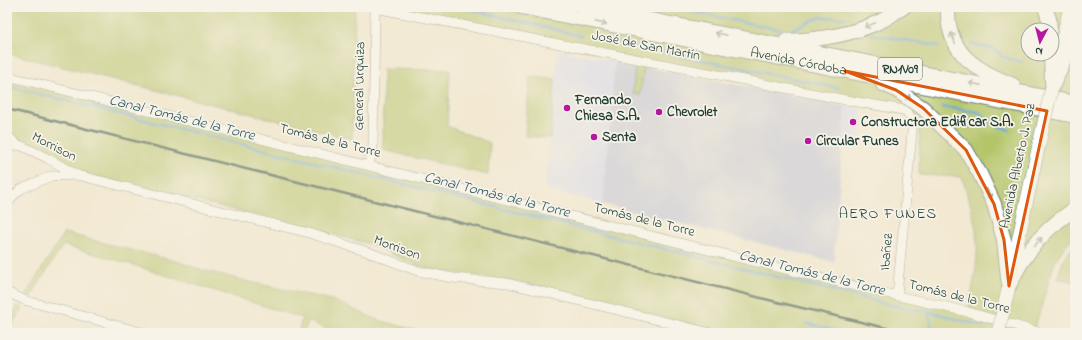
<svg xmlns="http://www.w3.org/2000/svg" width="1082" height="340" viewBox="0 0 1082 340" font-family="'Indie Flower',sans-serif">
  <rect width="100%" height="100%" fill="#f7f3e8"/>
  <filter id="ink" filterUnits="userSpaceOnUse"><feTurbulence type="fractalNoise" baseFrequency=".025" numOctaves="2"/><feDisplacementMap in="SourceGraphic" scale="8" xChannelSelector="R" yChannelSelector="G"/><feConvolveMatrix kernelMatrix="1 2 1 2 8 2 1 2 1" color-interpolation-filters="sRGB"/></filter>
  <filter id="wash" filterUnits="userSpaceOnUse"><feTurbulence type="fractalNoise" baseFrequency=".012" numOctaves="4" result="noise"/><feDisplacementMap in="SourceGraphic" scale="16" xChannelSelector="R" yChannelSelector="G"/><feGaussianBlur stdDeviation="0.9" result="paint"/><feColorMatrix in="noise" values="0 0 0 0 0 0 0 0 0 0 0 0 0 0 0 0 0 1.4 0 .05"/><feComposite in="paint" operator="in"/></filter>
  <g filter="url(#wash)">
    <rect width="100%" height="100%" fill="#f3e9d3"/>
    <!-- built -->
    <g fill="#d2d9f9">
      <path d="M 558,50 L 615,61 L 603,204 L 545,189 Z"/>
      <path d="M 845,106 L 862,109 L 860,147 L 842,145 Z"/>
    </g>
    <!-- industrial -->
    <path fill="#bcc3de" d="M 615,61 L 845,106 L 834,262 L 603,204 Z"/>
    <!-- green -->
    <g fill="#b3c569" stroke="#69814e" fill-rule="evenodd">
      <path d="M 7,7 L 355,7 L 352,139 L 7,53 Z"/>
      <path d="M 372,7 L 1075,7 L 1075,235 L 1065,246 L 1055,261 L 1034,330 L 1042,333 L 728,333 L 526,283 L 430,269 L 412,263 L 370,244 L 316,230 L 75,171 L 7,135 L 7,76 L 968,311 C 973,285 980,258 976,231 C 974,212 967,195 962,177 L 919,175 L 920,120 L 910,115 ZM 1028,30 L 1052,30 L 1052,54 L 1028,54 Z"/>
      <path d="M 635,65 L 644,67 L 640,95 L 633,94 Z"/>
      <path d="M 383,69 L 446,70 L 450,71 L 447,126 L 490,143 L 488,175 L 383,150 Z"/>
      <path d="M 530,77 L 555,79 L 550,138 L 525,136 Z"/>
      <path d="M 64,233 L 179,262 L 202,270 L 250,282 L 332,300 L 378,320 L 425,333 L 337,333 L 308,321 L 304,333 L 298,333 L 302,318 L 133,265 L 63,245 L 31,296 L 26,294 Z"/>
      <path d="M 1075,244 L 1075,282 L 1057,278 L 1064,258 Z"/>
      <path d="M 18,306 L 22,308 L 7,333 L 7,323 Z"/>
    </g>
    <g fill="none" stroke-linecap="round" stroke-linejoin="round">
      <!-- stream -->
      <g stroke="#60a0d2" stroke-width="2.5">
        <path d="M 460,7 L 581,36"/>
        <path d="M 668,7 L 788,31 L 820,17 L 846,18"/>
        <path d="M 871,34 L 938,46"/>
        <path d="M 607,41 L 839,88"/>
        <path d="M 971,44 L 994,49 L 1003,57 L 1022,62"/>
        <path d="M 7,86 L 907,309 L 928,311 L 982,326"/>
        <path d="M 942,107 L 979,112 L 992,123 L 1009,130"/>
        <path d="M 1071,143 L 1075,144"/>
        <path d="M 928,311 L 932,328"/>
        <path d="M 806,323 L 845,333"/>
      </g>
    </g>
  </g>
  <g filter="url(#ink)">
    <g fill="none" stroke-linecap="round" stroke-linejoin="round">
      <defs>
        <g id="minor">
          <path d="M 375,8 L 846,100 L 904,110 C 913,117 912,121 912,132 L 897,296"/>
          <path d="M 7,76 L 833,281 L 968,312 L 1042,333"/>
          <path d="M 7,138 L 11,139 L 17,145"/>
          <path d="M 7,146 L 17,145 L 22,146 L 47,158 L 77,175"/>
          <path d="M 369,165 L 373,146 L 375,7"/>
          <path d="M 7,206 L 12,197 L 21,189 L 51,176 L 77,175 L 309,233 L 368,252 L 418,271 L 453,278 L 507,283 L 711,333"/>
          <path d="M 7,292 L 24,300 L 144,333"/>
        </g>
        <g id="secondary">
          <path d="M 1056,69 L 1070,7"/>
          <path d="M 1010,278 L 1039,144"/>
        </g>
        <g id="primary">
          <path id="s1" d="M 521,7 L 1075,116"/>
          <path d="M 584,7 L 1075,103"/>
          <path d="M 948,7 C 946,52 975,70 1013,85"/>
          <path d="M 1045,7 L 1049,19 L 1050,30"/>
          <path d="M 786,41 C 819,40 853,35 883,20 C 890,16 897,11 904,7"/>
          <path d="M 1051,54 L 1052,82"/>
          <path d="M 883,84 L 896,90 L 923,108 L 966,150 L 980,174 L 994,204 L 1004,240 L 1009,286"/>
          <path d="M 1052,87 L 1075,36"/>
          <path d="M 1009,286 C 1014,276 1019,265 1026,256 C 1038,238 1056,221 1075,209"/>
        </g>
      </defs>
      <!-- minor casing -->
      <use href="#minor" stroke="#69796c" stroke-width="10"/>
      <!-- secondary casing -->
      <use href="#secondary" stroke="#69796c" stroke-width="14"/>
      <!-- primary casing -->
      <use href="#primary" stroke="#69796c" stroke-width="16"/>
      <!-- minor -->
      <use href="#minor" stroke="#fff" stroke-width="9"/>
      <!-- secondary -->
      <use href="#secondary" stroke="#fff" stroke-width="13"/>
      <!-- primary -->
      <use href="#primary" stroke="#fff" stroke-width="14"/>
      <!-- rail -->
      <path stroke="#1f3d34" stroke-width="2.5" d="M 7,109 L 773,301 L 907,333"/>
      <defs>
        <g id="secondary-bridge">
          <path d="M 1039,144 L 1052,87"/>
          <path d="M 998,333 L 1009,286"/>
        </g>
      </defs>
      <!-- secondary-bridge casing -->
      <use href="#secondary-bridge" stroke="#69796c" stroke-width="14" stroke-linecap="butt"/>
      <!-- secondary-bridge -->
      <use href="#secondary-bridge" stroke="#fff" stroke-width="13"/>
    </g>
    <!-- one-way arrows -->
    <defs><path id="oneway-shaft" d="M-6 0H5M1.5-3L5.5 0L1.5 3" fill="none" stroke-width="1.6" stroke-linecap="round" stroke-linejoin="round"/></defs>
    <g stroke="#8f9e9a">
      <use href="#oneway-shaft" transform="translate(601 23) rotate(11)"/>
      <use href="#oneway-shaft" transform="translate(870 25) rotate(158)"/>
      <use href="#oneway-shaft" transform="translate(721 34) rotate(-169)"/>
      <use href="#oneway-shaft" transform="translate(953 38) rotate(-112)"/>
      <use href="#oneway-shaft" transform="translate(975 84) rotate(-169)"/>
      <use href="#oneway-shaft" transform="translate(906 96) rotate(35)"/>
      <use href="#oneway-shaft" transform="translate(989 194) rotate(66)"/>
      <use href="#oneway-shaft" transform="translate(1038 242) rotate(-49)"/>
    </g>
  </g>
  <!-- marked area -->
  <path d="M0 0H1082V340H0ZM 845,71 L 1047,111 L 1009,286 L 1004,240 L 994,204 L 966,150 L 923,108 L 896,90 Z" fill="#f3e9d3" fill-opacity=".55" fill-rule="evenodd"/>
  <path fill="none" stroke="#de580e" stroke-width="3" stroke-linejoin="round" d="M 845,71 L 1047,111 L 1009,286 L 1004,240 L 994,204 L 966,150 L 923,108 L 896,90 Z"/>
  <!-- markers -->
  <g fill="#b5179e" stroke="#f7f3e8" stroke-width="1.5">
    <circle cx="567" cy="108" r="4"/>
    <circle cx="659" cy="112" r="4"/>
    <circle cx="853" cy="122" r="4"/>
    <circle cx="594" cy="137" r="4"/>
    <circle cx="808" cy="141" r="4"/>
  </g>
  <g text-anchor="middle" dominant-baseline="central" stroke-width="3.5" stroke-linejoin="round" paint-order="stroke">
    <!-- shield labels -->
    <rect fill="#f7f3e8" stroke="#60746a" stroke-width="1" x="878" y="58" width="44" height="22" rx="3"/>
    <g font-size="13" font-weight="bold" fill="#1f3d34">
      <text x="900" y="69">RN1V09</text>
    </g>
    <!-- street labels -->
    <g font-size="14" fill="#1f3d34" stroke="#f7f3e8">
      <text transform="translate(646 46) rotate(11)">José de San Martín</text>
      <text stroke="none"><textPath href="#s1" startOffset="283">Avenida Córdoba</textPath></text>
      <text transform="translate(360 86) rotate(-89)">General Urquiza</text>
      <text transform="translate(330 141) rotate(14)">Tomás de la Torre</text>
      <text transform="translate(54 147) rotate(27)">Morrison</text>
      <text transform="translate(1018 166) rotate(-78)">Avenida Alberto J. Paz</text>
      <text transform="translate(644 220) rotate(14)">Tomás de la Torre</text>
      <text transform="translate(397 248) rotate(20)">Morrison</text>
      <text transform="translate(887 252) rotate(-85)">Ibañez</text>
      <text transform="translate(959 297) rotate(14)">Tomás de la Torre</text>
    </g>
    <!-- poi labels -->
    <g font-size="14" font-weight="bold" fill="#1f3d34" stroke="#f7f3e8" text-anchor="start">
      <text x="575" y="100">Fernando<tspan x="575" dy="16">Chiesa S.A.</tspan></text>
      <text x="667" y="112">Chevrolet</text>
      <text x="861" y="122">Constructora Edificar S.A.</text>
      <text x="602" y="137">Senta</text>
      <text x="816" y="141">Circular Funes</text>
    </g>
    <!-- water labels -->
    <g font-size="15" font-style="italic" fill="#325b63" stroke="#f7f3e8">
      <text transform="translate(182 118) rotate(14)">Canal Tomás de la Torre</text>
      <text transform="translate(497 195) rotate(14)">Canal Tomás de la Torre</text>
      <text transform="translate(812 273) rotate(14)">Canal Tomás de la Torre</text>
    </g>
    <!-- neighbourhood labels -->
    <g font-size="15" letter-spacing="1" fill="#1f3d34" stroke="#f7f3e8">
      <text x="888" y="214">AERO FUNES</text>
    </g>
  </g>
  <!-- margin -->
  <rect width="1082" height="340" fill="none" stroke="#f7f3e8" stroke-width="24"/>
  <!-- north arrow -->
  <g transform="translate(1040 42) rotate(187)"><circle r="19" fill="#f7f3e8" stroke="#a1aaa0"/>
  <path d="M0-3L7 15L0 10L-7 15Z" fill="#b5179e"/>
  <text y="-6" font-size="11" font-weight="bold" text-anchor="middle" fill="#1f3d34">N</text>
  </g>
</svg>
